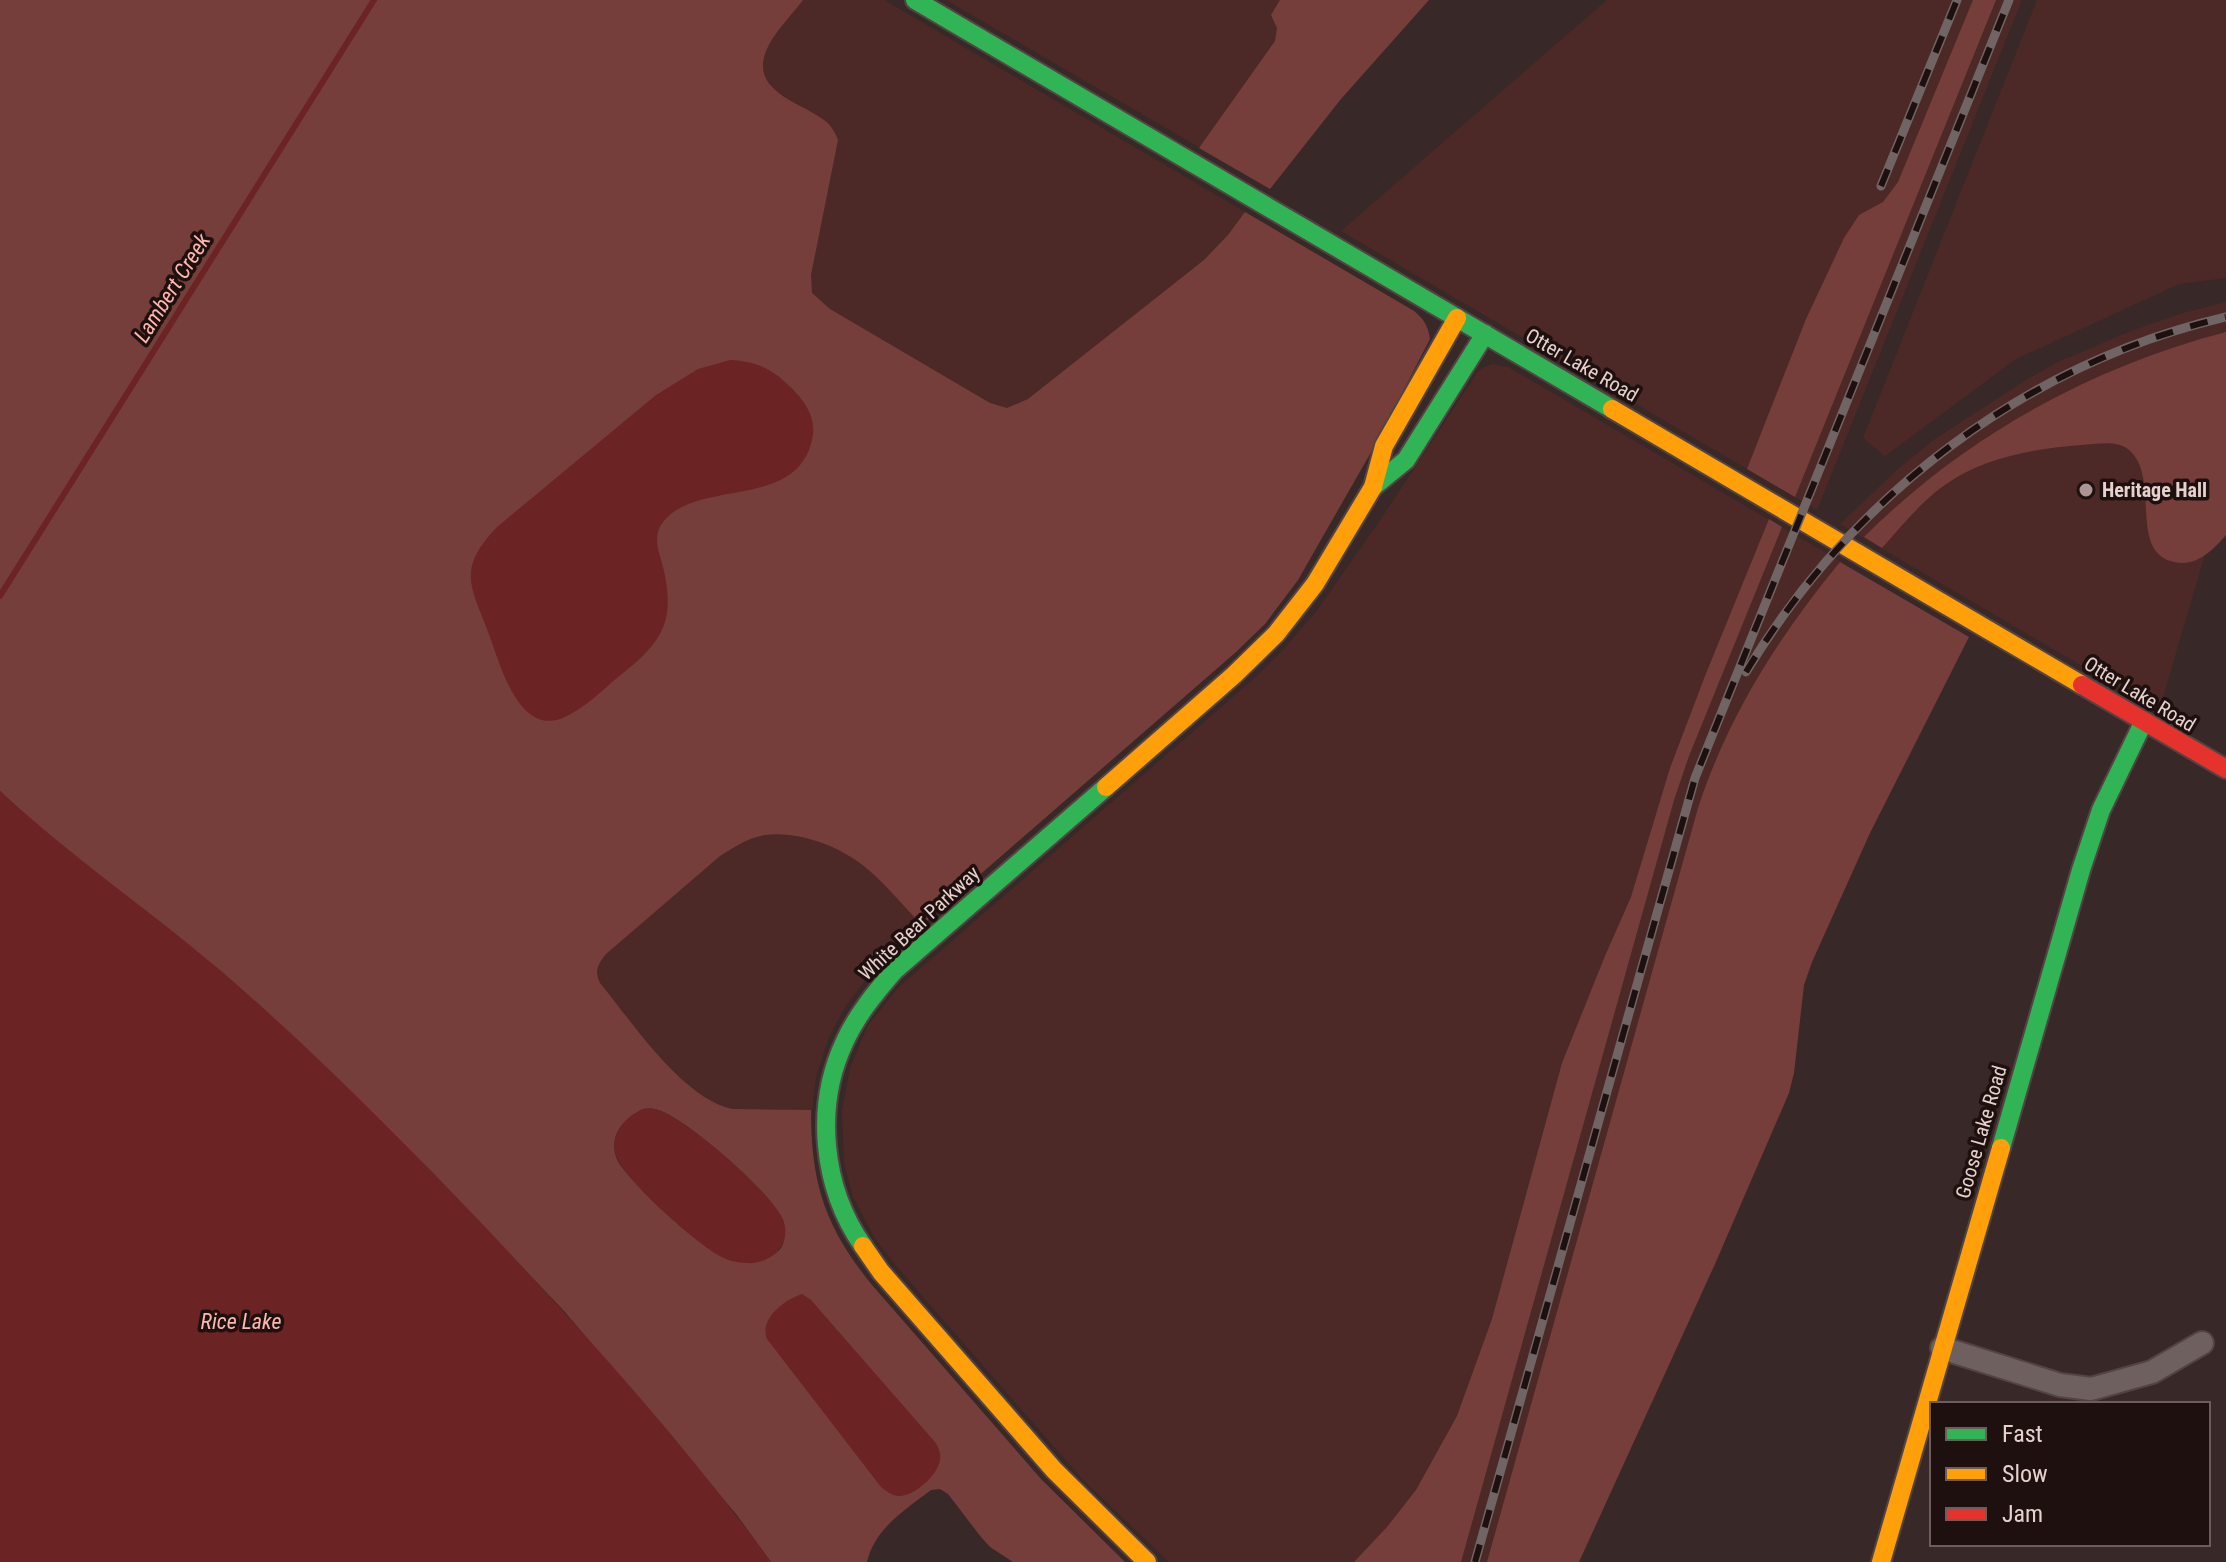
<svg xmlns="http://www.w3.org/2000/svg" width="2226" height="1562" viewBox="0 0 2226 1562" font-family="'Roboto Condensed',sans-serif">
  <rect width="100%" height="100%" fill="#392828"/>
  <!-- built -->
  <g fill="#4c2926">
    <path d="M 674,0 L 884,0 L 1414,311 L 1423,319 L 1429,331 L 1374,447 L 1307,564 L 1236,652 L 903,941 L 871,973 L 847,1004 L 829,1037 L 816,1077 L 811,1120 L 710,1115 L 516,893 L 709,191 Z"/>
    <path d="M 946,0 L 1394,0 L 1216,157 Z"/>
    <path d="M 1607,0 L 2022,0 L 1817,510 L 1341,231 Z"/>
    <path d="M 2037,0 L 2226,0 L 2226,278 L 2179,284 L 2016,359 L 1885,456 L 1863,438 Z"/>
    <path d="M 2226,302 L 2226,483 L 2159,711 L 1840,524 L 1899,468 L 1935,439 L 2026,380 L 2058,362 L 2131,331 L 2183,313 Z"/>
    <path d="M 1492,364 L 1508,367 L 1841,562 L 1813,597 L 1488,1562 L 1169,1562 L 1084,1481 L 898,1268 L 874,1237 L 853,1197 L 844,1163 L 842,1111 L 850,1068 L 868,1025 L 898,988 L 1257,676 L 1282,651 L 1315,613 L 1379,522 L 1479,370 Z"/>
  </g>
  <!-- green -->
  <g fill="#763e3a" fill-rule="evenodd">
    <path d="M 0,0 L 803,0 C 791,16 774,32 766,51 C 750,92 801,102 824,120 C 831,125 835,132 838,140 L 811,275 L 812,293 L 830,309 L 990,403 L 1007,408 L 1028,399 L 1204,260 L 1228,235 L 1245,212 L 1414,311 C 1424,319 1428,326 1430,339 L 1374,447 L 1298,580 L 1265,624 L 1236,652 L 922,925 C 903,906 886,884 865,867 C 839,846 799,831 765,835 C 749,837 734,847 720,856 L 606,954 C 598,964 594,971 600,983 C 632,1022 682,1098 732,1109 L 811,1110 C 811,1184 825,1227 872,1285 L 1041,1479 L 1125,1562 L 1013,1562 L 990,1547 L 981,1537 L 948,1494 L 940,1489 L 931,1490 C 905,1510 875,1528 867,1562 L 771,1562 L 736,1514 L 564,1311 L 431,1171 L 302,1046 L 33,822 L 0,791 ZM 643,1109 C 650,1108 654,1108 661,1111 C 690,1122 770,1192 783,1220 C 785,1226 785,1237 783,1244 C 780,1253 772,1255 764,1257 C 748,1261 738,1264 723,1257 C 700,1247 633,1185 619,1163 C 615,1156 613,1148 615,1140 C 617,1125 632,1117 643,1109 Z"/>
    <path d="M 1280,0 L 1429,0 L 1341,99 L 1270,189 L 1199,148 L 1275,41 L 1277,28 L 1271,15 Z"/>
    <path d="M 1973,0 L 1996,0 L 1795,497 L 1747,469 L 1806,319 L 1844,238 L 1859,215 L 1883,202 L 1898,182 Z"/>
    <path d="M 2226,332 L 2226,535 C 2215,548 2199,564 2181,563 C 2124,559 2163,479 2129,450 C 2118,440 2096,444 2082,445 C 2035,448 1980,458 1942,487 C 1919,504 1901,527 1882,548 L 1864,537 C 1964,437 2089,368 2226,332 Z"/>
    <path d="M 1769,519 L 1782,527 L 1689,756 L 1674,800 L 1461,1562 L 1354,1562 L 1387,1527 L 1416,1490 L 1457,1416 L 1492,1319 L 1562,1063 L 1605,956 L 1631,897 L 1670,768 L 1705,676 Z"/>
    <path d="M 1840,562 L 1969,637 L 1870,833 L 1812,962 L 1804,985 L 1794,1073 L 1789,1093 L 1715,1264 L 1579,1562 L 1487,1562 L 1698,808 C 1728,716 1779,636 1840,562 Z"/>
  </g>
  <!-- water -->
  <g fill="#6c2323">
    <path d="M 730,360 C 753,361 769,367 785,382 C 802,397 818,416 812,440 C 796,512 692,477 661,525 C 652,540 661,556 664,571 C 668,589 670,609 664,625 C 655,650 630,667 611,683 C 598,695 583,708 567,716 C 521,740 501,668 490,637 C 472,587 455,571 497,527 L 656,395 L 698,369 Z"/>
    <path d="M 0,791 C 69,855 148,909 220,970 C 313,1050 404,1142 489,1231 C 588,1337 686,1445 771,1562 L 0,1562 Z"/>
    <path d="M 643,1109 C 650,1108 654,1108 661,1111 C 690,1123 771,1191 783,1220 C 788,1232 785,1245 775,1254 C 767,1260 757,1264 747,1263 C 737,1263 726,1260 718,1255 C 694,1241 620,1177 615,1152 C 611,1133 626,1116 643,1109 Z"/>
    <path d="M 802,1294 L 811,1300 L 935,1442 C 939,1448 941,1453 940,1460 C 938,1475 914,1497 898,1496 C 891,1495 886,1491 881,1487 L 767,1339 C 759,1319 784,1300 802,1294 Z"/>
  </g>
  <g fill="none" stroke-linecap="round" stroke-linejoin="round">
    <!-- stream -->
    <path stroke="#6c2323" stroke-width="6" d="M 0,596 L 374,0"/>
    <defs>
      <path id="street" d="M 1942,1348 L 2060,1385 L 2091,1389 L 2152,1372 L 2202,1343"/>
      <g id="fast">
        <path d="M 915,0 L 1612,409"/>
        <path d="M 1373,487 L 1406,460 L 1485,334"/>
        <path d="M 2001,1148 L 2081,870 L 2101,810 L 2144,721"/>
        <path d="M 863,1246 C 822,1187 814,1106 845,1041 C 857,1015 875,993 894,971 L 1106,787"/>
      </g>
      <g id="slow">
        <path d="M 1612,409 L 2082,685"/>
        <path d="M 1106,787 L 1234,675 L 1276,634 L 1315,584 L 1373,487 L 1384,446 L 1457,318"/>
        <path d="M 863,1246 L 881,1272 L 1054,1470 L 1147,1562"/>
        <path d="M 1881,1562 L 2001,1148"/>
      </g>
      <path id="jam" d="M 2082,685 L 2226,769"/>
    </defs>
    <!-- street casing -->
    <use href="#street" stroke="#534443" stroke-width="26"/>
    <!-- fast casing -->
    <use href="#fast" stroke="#534443" stroke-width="22"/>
    <!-- slow casing -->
    <use href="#slow" stroke="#534443" stroke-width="22"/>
    <!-- jam casing -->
    <use href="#jam" stroke="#534443" stroke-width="22"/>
    <!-- street -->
    <use href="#street" stroke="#6d605f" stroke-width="22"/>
    <!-- fast -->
    <use href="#fast" stroke="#30b455" stroke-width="18"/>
    <!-- slow -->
    <use href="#slow" stroke="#ff9f0a" stroke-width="18"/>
    <!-- jam -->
    <use href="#jam" stroke="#e5322d" stroke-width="18"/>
    <defs>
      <g id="rail">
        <path d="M 1881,186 L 1957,0"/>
        <path d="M 1746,672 C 1852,496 2025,364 2226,317"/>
        <path d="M 1475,1562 L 1695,778 L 2009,0"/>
      </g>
    </defs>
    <!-- rail casing -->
    <use href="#rail" stroke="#716464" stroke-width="9"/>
    <!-- rail -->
    <use href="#rail" stroke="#1e100f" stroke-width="6" stroke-dasharray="18" stroke-linecap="butt"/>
  </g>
  <!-- markers -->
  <circle fill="#a99694" stroke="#1e100f" stroke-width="3" cx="2086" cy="490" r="8"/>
  <g text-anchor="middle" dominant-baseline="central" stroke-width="7" stroke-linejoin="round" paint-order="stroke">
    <!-- street labels -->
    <g font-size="20" fill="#e6d1ce" stroke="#1e100f">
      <text transform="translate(1582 365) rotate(30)">Otter Lake Road</text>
      <text transform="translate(2140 694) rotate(31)">Otter Lake Road</text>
      <text transform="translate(919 923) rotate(-43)">White Bear Parkway</text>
      <text transform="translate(1981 1132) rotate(-74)">Goose Lake Road</text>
    </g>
    <!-- poi labels -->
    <g font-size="20" font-weight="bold" fill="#e6d1ce" stroke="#1e100f" text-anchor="start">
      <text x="2102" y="490">Heritage Hall</text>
    </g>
    <!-- water labels -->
    <g font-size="22" font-style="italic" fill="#feb7b0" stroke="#1e100f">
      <text transform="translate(172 288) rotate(-58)">Lambert Creek</text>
      <text x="241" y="1321">Rice Lake</text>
    </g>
  </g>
  <!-- legend -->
  <rect x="1930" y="1402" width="280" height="144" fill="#1e100f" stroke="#6e5d5b" stroke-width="2"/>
  <rect x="1946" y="1428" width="40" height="12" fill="#30b455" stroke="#6e5d5b" stroke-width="2"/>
  <text x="2002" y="1442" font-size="24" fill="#e6d1ce">Fast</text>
  <rect x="1946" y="1468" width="40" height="12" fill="#ff9f0a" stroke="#6e5d5b" stroke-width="2"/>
  <text x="2002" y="1482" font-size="24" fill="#e6d1ce">Slow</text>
  <rect x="1946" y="1508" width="40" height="12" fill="#e5322d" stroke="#6e5d5b" stroke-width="2"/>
  <text x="2002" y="1522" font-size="24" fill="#e6d1ce">Jam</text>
</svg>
